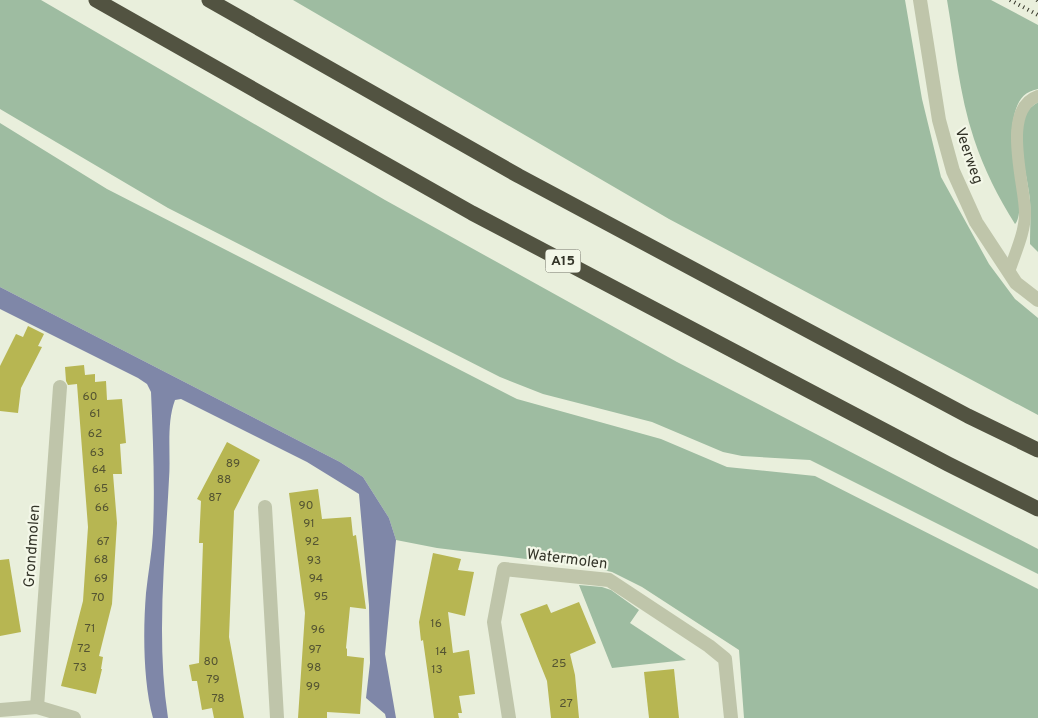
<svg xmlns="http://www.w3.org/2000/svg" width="1038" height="718" viewBox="0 0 1038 718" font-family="Overpass,sans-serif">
  <rect width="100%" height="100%" fill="#e9efdc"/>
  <!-- green -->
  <g fill="#9ebca1">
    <path d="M 0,0 L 41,0 L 385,200 L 677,362 L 1038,549 L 1038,574 L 810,460 L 742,456 L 723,452 L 652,422 L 543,394 L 500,377 L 168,208 L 0,109 Z"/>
    <path d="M 293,0 L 905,0 L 922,99 L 941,177 L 989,264 L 1015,299 L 1038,318 L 1038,415 L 669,219 Z"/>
    <path d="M 947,0 L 991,0 L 1038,25 L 1038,89 C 1024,92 1019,99 1015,112 C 1013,121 1011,130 1012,139 C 1013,157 1026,213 1015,224 C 998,197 984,169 974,139 C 959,94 955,46 947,0 Z"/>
    <path d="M 1038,102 L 1038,252 L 1030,244 C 1030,230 1031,215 1030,201 C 1028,175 1014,138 1027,112 C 1029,108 1034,105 1038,102 Z"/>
    <path d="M 0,123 L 107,189 L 517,399 L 661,439 L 727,467 L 815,476 L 1038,589 L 1038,718 L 744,718 L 739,650 L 642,587 L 612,572 L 590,567 L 437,548 L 396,540 L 389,518 L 363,477 L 340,462 L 0,287 Z"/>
    <path d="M 579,585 L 602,587 L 611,590 L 639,610 L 630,623 L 686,660 L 612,668 Z"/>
  </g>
  <!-- water -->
  <path fill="#7f87a8" d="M 0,287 L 340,462 L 363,477 L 389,518 L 396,540 L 385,654 L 396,718 L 386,718 L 385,714 L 366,698 L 370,663 L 369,605 L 359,494 L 307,462 L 181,399 L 175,400 C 166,424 171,454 169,479 C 165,559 156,639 168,718 L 153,718 C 143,682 143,630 146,593 C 148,573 152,553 153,533 C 155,486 153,439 151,392 L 147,384 L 138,378 L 0,309 Z"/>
  <!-- building -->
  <g fill="#b7b652">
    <path d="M 28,326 L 44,334 L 38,346 L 42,347 L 21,388 L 18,413 L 0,411 L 0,366 L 16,334 L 23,337 Z"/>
    <path d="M 84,365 L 85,375 L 95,374 L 95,382 L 106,381 L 107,400 L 122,399 L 126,443 L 120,444 L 122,474 L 113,474 L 117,523 L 112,604 L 99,656 L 103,657 L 101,669 L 102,669 L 96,694 L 61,686 L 83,601 L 88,527 L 77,384 L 68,385 L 66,381 L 65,367 Z"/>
    <path d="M 227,442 L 260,460 L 234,511 L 229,637 L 244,718 L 214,718 L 212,708 L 202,710 L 197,681 L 192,681 L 189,665 L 199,663 L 203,543 L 199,543 L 201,501 L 197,499 Z"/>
    <path d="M 318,489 L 322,519 L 351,517 L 353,536 L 356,535 L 366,609 L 350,607 L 346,648 L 347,649 L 347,656 L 364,658 L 360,714 L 327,712 L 327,718 L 298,718 L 305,613 L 289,493 Z"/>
    <path d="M 433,553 L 461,559 L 458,570 L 474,572 L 465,616 L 448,612 L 453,653 L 469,650 L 475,694 L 459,696 L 462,713 L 458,713 L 459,718 L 434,718 L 423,640 L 421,641 L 419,622 Z"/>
    <path d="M 9,559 L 21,632 L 0,636 L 0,560 Z"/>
    <path d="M 579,602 L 596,643 L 570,654 L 575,675 L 579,718 L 551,718 L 547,681 L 520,614 L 547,604 L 551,613 Z"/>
    <path d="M 674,669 L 679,718 L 649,718 L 644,672 Z"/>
  </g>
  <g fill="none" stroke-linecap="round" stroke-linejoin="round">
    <!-- service -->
    <path stroke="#bfc5aa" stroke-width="12" d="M 1009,272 C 1015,253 1025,233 1025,213 C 1025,184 1000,109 1038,96"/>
    <!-- minor -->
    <g stroke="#bfc5aa" stroke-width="14">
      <path d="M 265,507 L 277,718"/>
      <path d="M 37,707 L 60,387"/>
      <path d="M 0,710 L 37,707 L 74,718"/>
      <path d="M 509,718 L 494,622 L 504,569 L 609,580 L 709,646 L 725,659 L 731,718"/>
    </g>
    <!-- tertiary -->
    <path stroke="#bfc5aa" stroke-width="14" d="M 920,0 L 939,120 L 953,171 L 976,222 L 1016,283 L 1038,300"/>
    <!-- motorway -->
    <g stroke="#525341" stroke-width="15">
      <path d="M 96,0 L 472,213 L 948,464 L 1038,509"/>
      <path d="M 209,0 L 519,176 L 968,416 L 1038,450"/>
    </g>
    <!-- rail -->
    <g stroke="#333428" stroke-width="4" stroke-dasharray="1 4" stroke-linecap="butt">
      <path d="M 1010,0 L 1038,15"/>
      <path d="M 1037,0 L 1038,1"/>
    </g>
  </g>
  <g text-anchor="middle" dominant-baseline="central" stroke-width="4.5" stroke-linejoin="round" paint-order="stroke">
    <!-- number labels -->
    <g font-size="12" fill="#545432">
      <text x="90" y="397">60</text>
      <text x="95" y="414">61</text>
      <text x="95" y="434">62</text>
      <text x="97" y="453">63</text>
      <text x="233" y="464">89</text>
      <text x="99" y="470">64</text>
      <text x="224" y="480">88</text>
      <text x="101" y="489">65</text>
      <text x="215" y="498">87</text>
      <text x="306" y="506">90</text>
      <text x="102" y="508">66</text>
      <text x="309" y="524">91</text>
      <text x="103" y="542">67</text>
      <text x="312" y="542">92</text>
      <text x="101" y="560">68</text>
      <text x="314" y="561">93</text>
      <text x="101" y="579">69</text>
      <text x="316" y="579">94</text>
      <text x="321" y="597">95</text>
      <text x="98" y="598">70</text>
      <text x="436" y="624">16</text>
      <text x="90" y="629">71</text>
      <text x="318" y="630">96</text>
      <text x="84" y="649">72</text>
      <text x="315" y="650">97</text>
      <text x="441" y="652">14</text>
      <text x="211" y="662">80</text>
      <text x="559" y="664">25</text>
      <text x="80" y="668">73</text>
      <text x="314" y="668">98</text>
      <text x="437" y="670">13</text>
      <text x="213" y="680">79</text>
      <text x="313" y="687">99</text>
      <text x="218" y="699">78</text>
      <text x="566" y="704">27</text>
    </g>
    <!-- shield labels -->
    <rect fill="#f3f7e8" stroke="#6d6e62" stroke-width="1" x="545.5" y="249.5" width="35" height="23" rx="4"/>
    <g font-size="14" font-weight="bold" fill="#333428">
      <text x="563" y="261">A15</text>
    </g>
    <!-- street labels -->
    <g font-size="15" fill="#333428" stroke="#f3f7e8">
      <text transform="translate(968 156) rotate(71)">Veerweg</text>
      <text transform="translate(33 546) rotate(-86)">Grondmolen</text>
      <text transform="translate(567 560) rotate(7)">Watermolen</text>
    </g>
  </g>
</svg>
